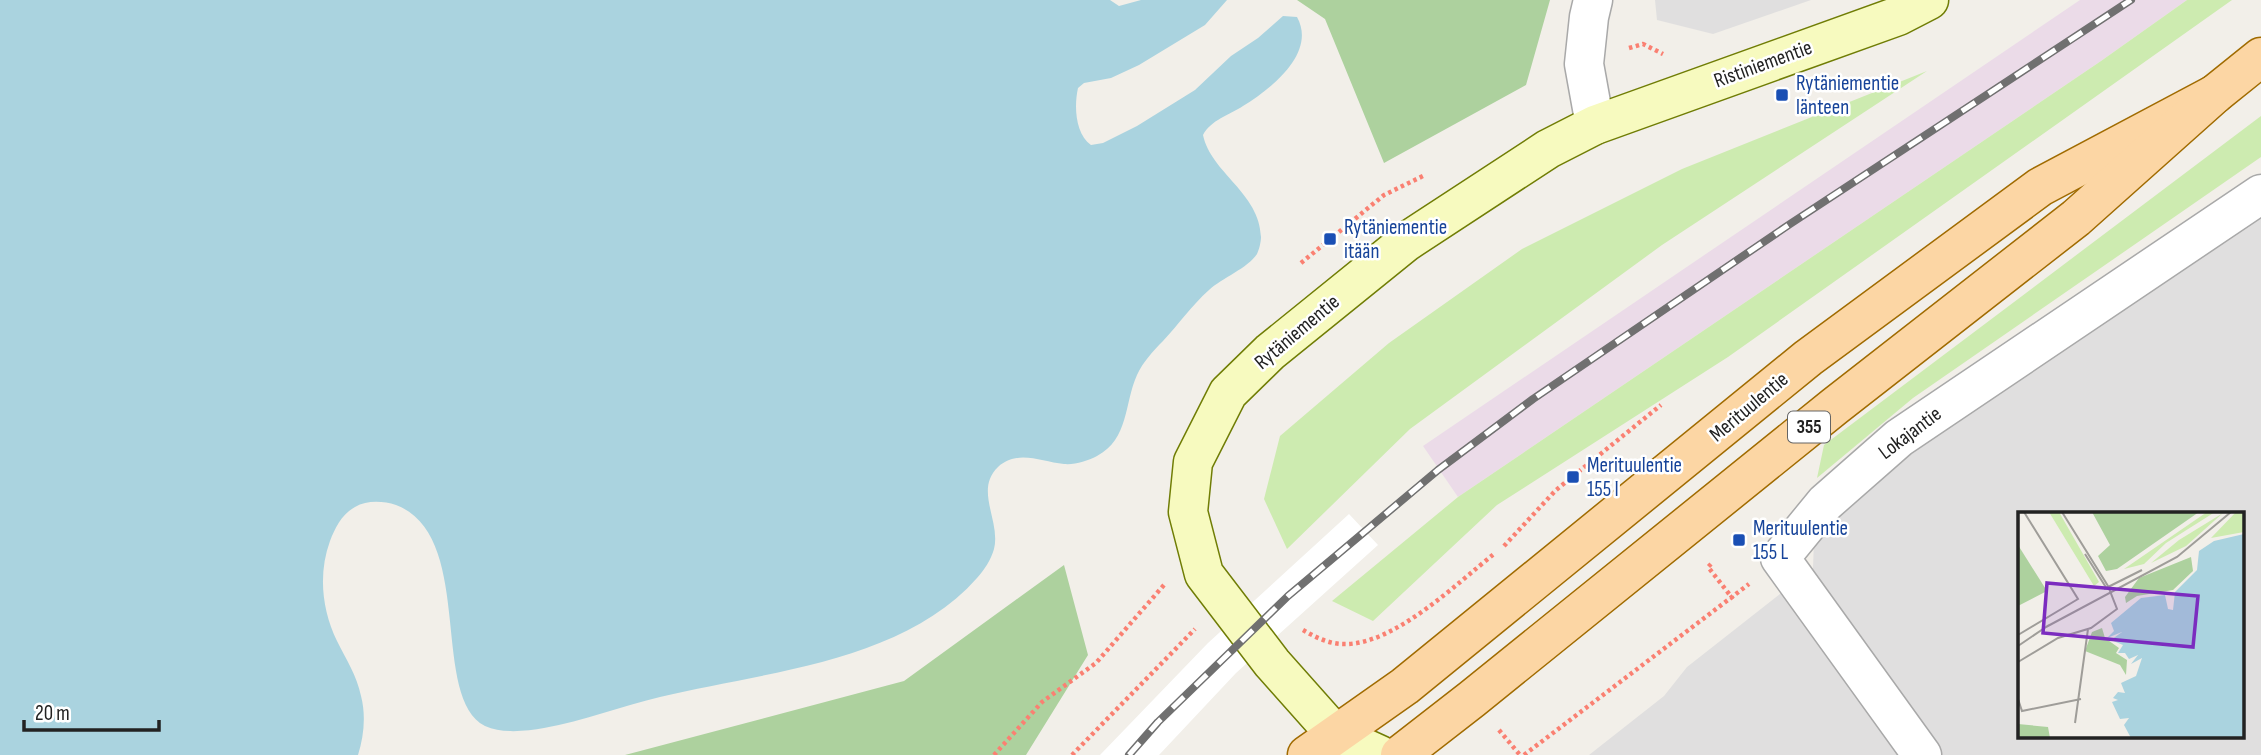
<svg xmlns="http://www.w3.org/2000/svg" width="2261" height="755" viewBox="0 0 2261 755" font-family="'Sofia Sans Condensed',sans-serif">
  <rect width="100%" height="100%" fill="#f2efe9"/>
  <!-- residential -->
  <g fill="#e0dfdf" fill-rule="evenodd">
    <path d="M 1655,0 L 1811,0 L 1713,34 L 1657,20 Z"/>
    <path d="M 2261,218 L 2261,755 L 1589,755 L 1664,696 L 1687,667 L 1813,568 L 1814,540 L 1909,445 ZM 2020,514 L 2242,514 L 2242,736 L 2020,736 Z"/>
  </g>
  <!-- industrial -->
  <path fill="#ebdbe8" d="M 2080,0 L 2187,0 L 2101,61 L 1458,497 L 1423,446 Z"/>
  <!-- grass -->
  <g fill="#cdebb0">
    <path d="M 2187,0 L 2232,0 L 1728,357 L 1497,505 L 1373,621 L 1332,601 L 1458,497 L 2101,61 Z"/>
    <path d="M 1927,71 L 1662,245 L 1410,429 L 1287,549 L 1264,499 L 1280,436 L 1389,343 L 1522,249 L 1682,169 Z"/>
    <path d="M 2261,116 L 2261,157 L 1913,398 L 1817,478 L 1824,445 Z"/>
  </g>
  <!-- forest -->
  <g fill="#add19e">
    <path d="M 1297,0 L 1550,0 L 1526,85 L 1384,163 L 1325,19 Z"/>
    <path d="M 1064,565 L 1088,655 L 1026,755 L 625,755 L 904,681 Z"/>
  </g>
  <!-- water -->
  <path fill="#aad3df" d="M 0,0 L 1110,0 L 1119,6 L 1141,0 L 1227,0 L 1205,25 L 1139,65 L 1111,78 L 1084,83 L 1078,88 C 1074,106 1075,133 1091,145 L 1103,143 L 1137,126 L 1195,90 L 1231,56 L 1258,38 L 1283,16 L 1297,17 C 1317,53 1271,89 1243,106 C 1229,115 1211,120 1203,135 C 1211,173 1260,193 1261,237 C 1261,242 1259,250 1257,254 C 1248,268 1222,278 1209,290 C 1192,305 1179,324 1163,341 C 1153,351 1143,362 1137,375 C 1124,404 1129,439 1097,456 C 1087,461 1075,465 1064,464 C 1041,462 1018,449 998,467 C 974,490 1001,521 994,549 C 991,560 984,570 977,578 C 902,663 763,672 660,697 C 621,706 584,721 544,728 C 526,731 503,734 485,726 C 429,697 476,535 396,505 C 383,501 367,500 355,507 C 342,514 335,528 330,541 C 318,574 322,610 337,641 C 346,659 357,676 361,696 C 366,715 364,736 358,755 L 0,755 Z"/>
  <!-- pier -->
  <path fill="#fff" d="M 1349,514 L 1378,545 L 1236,673 L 1159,755 L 1100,755 L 1208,643 Z"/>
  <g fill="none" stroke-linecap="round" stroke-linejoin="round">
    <defs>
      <g id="street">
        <path d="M 1593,0 L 1589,17 L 1584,64 L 1595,125"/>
        <path d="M 1922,755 L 1780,558 L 1825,503 L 1899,438 L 2261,194"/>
      </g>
      <path id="secondary" d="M 1380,755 L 1336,735 L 1272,663 L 1204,574 L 1188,512 L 1193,462 L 1228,393 L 1270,352 L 1406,242 L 1548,149 L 1595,125 L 1898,16 L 1929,0"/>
      <g id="primary">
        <path d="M 1307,755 L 1405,686 L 1808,358 L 2040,187 L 2215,94"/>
        <path d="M 1400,755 L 1472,699 L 1835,406 L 2076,218 L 2215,94 L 2261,57"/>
      </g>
    </defs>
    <!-- street casing -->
    <use href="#street" stroke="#a9a9a9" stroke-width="41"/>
    <!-- secondary casing -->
    <use href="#secondary" stroke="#707d05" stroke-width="41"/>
    <!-- primary casing -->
    <use href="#primary" stroke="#a06b00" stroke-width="41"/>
    <!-- path -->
    <g stroke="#fa8072" stroke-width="4.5" stroke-dasharray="3.5 3.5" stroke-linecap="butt">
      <path d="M 1629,48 L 1643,44 L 1663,54"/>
      <path d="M 1301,263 L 1384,195 L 1423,176"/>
      <path d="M 1504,546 L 1556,490 L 1661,405"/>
      <path d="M 1711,564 L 1708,567 L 1733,599"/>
      <path d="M 1303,630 C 1315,637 1329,644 1343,644 C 1393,646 1456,584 1494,554"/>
      <path d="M 1499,730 L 1520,755"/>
      <path d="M 994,755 L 1042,702 L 1096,663 L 1164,585"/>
      <path d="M 1072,755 L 1195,629"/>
      <path d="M 1524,755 L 1749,584"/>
    </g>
    <!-- street -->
    <use href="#street" stroke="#fff" stroke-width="38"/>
    <!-- secondary -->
    <use href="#secondary" stroke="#f7fabf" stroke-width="38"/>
    <!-- primary -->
    <use href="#primary" stroke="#fcd6a4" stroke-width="38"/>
    <defs>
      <path id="rail" d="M 1129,755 L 1158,722 L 1288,596 L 1438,470 L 1533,399 L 1790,224 L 2131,0"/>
    </defs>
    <!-- rail casing -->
    <use href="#rail" stroke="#707070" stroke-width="8"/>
    <!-- rail -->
    <use href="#rail" stroke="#fff" stroke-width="5" stroke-dasharray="16" stroke-linecap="butt"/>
  </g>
  <!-- markers -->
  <g fill="#1a4fb4" stroke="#fff" stroke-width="2.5">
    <rect x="1775" y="88" width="14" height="14" rx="3.5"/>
    <rect x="1323" y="232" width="14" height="14" rx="3.5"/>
    <rect x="1566" y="470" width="14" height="14" rx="3.5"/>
    <rect x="1732" y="533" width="14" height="14" rx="3.5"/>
  </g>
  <g text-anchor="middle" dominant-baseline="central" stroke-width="5" stroke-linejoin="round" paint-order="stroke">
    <!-- shield labels -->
    <rect fill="#fff" stroke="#646464" stroke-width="2" x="1788" y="411.5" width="42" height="31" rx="5"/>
    <g font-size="19" font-weight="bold" fill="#222">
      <text x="1809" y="427">355</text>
    </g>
    <!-- street labels -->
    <g font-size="21" fill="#222" stroke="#fff">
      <text transform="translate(1763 64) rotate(-20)">Ristiniementie</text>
      <text transform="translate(1297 332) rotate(-40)">Rytäniementie</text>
      <text transform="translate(1749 407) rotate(-40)">Merituulentie</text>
      <text transform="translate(1910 433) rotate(-37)">Lokajantie</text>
    </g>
    <!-- transit labels -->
    <g font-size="21" fill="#164399" stroke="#fff" text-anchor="start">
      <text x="1796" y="83">Rytäniementie<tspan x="1796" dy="24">länteen</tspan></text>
      <text x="1344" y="227">Rytäniementie<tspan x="1344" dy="24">itään</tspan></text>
      <text x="1587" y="465">Merituulentie<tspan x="1587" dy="24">155 I</tspan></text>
      <text x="1753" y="528">Merituulentie<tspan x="1753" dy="24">155 L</tspan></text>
    </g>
  </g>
  <!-- overview -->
  <g transform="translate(2018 512)">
    <rect width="226" height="226" fill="#f2efe9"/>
    <path d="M 31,0 L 41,0 L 81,70 L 76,74 ZM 189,0 L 197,0 L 148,31 L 126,52 L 106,57 ZM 218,0 L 226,0 L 226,20 L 193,26 ZM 205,1 L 168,34 L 133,51 L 161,28 Z" fill="#cdebb0"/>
    <path d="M 74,0 L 181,0 L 99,57 L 88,59 L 80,44 L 92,33 ZM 0,33 L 29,79 L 0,94 ZM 173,45 L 175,59 L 155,78 L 119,84 L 108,91 L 107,85 L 121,66 ZM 84,116 L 87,126 L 101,136 L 98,141 L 109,148 L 108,163 L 102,153 L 67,139 L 74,120 ZM 0,212 L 30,215 L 32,226 L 0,226 Z" fill="#add19e"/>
    <path d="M 226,22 L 226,226 L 113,226 L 106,213 L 111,206 L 102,207 L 94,190 L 100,188 L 95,186 L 100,180 L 107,181 L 103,171 L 118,164 L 124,146 L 113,152 L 120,143 L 111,147 L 107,141 L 100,141 L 105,133 L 93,128 L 104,120 L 89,126 L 96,119 L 93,111 L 123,86 L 147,83 L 150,97 L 155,98 L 157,80 L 179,58 L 181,39 L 196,29 Z" fill="#aad3df"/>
    <path fill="none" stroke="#9f9d99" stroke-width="2" d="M 67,42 L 89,77M 86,77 L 124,58M 28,115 L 159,45 L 213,0M 0,123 L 60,87 L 6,0M 0,134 L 31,113M 0,150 L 40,126 L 73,116 L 99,97 L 90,74 L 44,0M 0,187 L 4,199 L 63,187M 57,211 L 70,117"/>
    <path fill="#7b2cbf" fill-opacity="0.15" stroke="#7b2cbf" stroke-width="3.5" d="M 29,71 L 180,84 L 175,135 L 25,121 Z"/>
    <rect width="226" height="226" fill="none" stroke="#222" stroke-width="3.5"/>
  </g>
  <!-- scale -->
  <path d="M24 720v10h135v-10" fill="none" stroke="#222222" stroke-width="3.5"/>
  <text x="35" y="720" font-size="21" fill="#222222" stroke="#ffffff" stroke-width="5" paint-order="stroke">20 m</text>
</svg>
